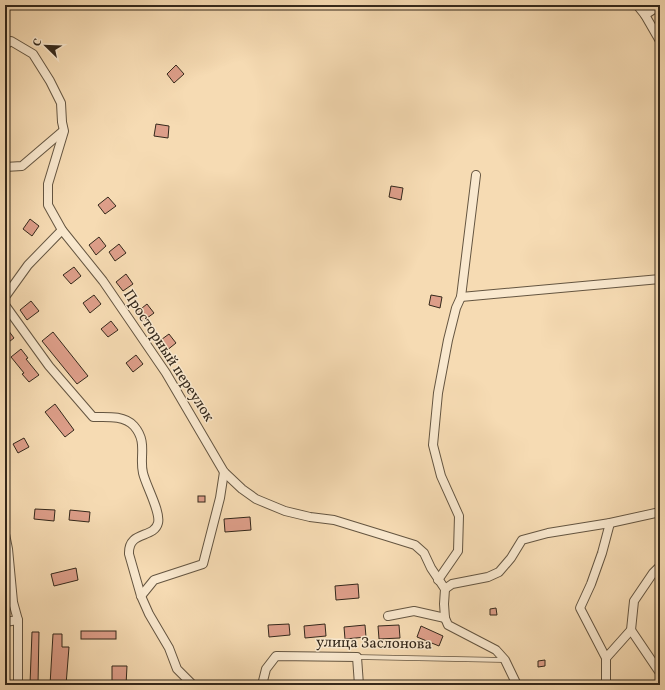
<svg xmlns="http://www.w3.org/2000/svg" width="665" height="690" viewBox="0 0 665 690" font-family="Vollkorn,serif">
  <rect width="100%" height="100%" fill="#f6dbb3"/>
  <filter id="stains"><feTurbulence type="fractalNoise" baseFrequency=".005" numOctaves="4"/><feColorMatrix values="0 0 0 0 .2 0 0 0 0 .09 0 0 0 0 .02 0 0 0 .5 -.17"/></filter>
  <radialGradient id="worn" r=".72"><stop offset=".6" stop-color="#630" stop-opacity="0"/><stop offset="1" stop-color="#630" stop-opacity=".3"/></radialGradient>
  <!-- building -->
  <g fill="#dd9e89" stroke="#34281b">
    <path d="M 176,65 L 184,74 L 174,83 L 167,74 Z"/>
    <path d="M 156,124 L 169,126 L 168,138 L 154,136 Z"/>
    <path d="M 391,186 L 403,188 L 401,200 L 389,197 Z"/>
    <path d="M 108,197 L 116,206 L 105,214 L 98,205 Z"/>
    <path d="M 30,219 L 39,226 L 32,236 L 23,229 Z"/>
    <path d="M 99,237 L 106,246 L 96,255 L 89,245 Z"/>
    <path d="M 119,244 L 126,253 L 115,261 L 109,252 Z"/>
    <path d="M 74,267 L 81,276 L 71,284 L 63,275 Z"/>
    <path d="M 126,274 L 133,284 L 123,291 L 116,282 Z"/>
    <path d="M 94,295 L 101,304 L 90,313 L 83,303 Z"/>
    <path d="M 431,295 L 442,297 L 440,308 L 429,305 Z"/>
    <path d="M 31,301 L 39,311 L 27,320 L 20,310 Z"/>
    <path d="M 147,304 L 154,313 L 143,321 L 137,312 Z"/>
    <path d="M 111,321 L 118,330 L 108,337 L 101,329 Z"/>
    <path d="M 5,326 L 14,338 L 5,345 Z"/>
    <path d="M 53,332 L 88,376 L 77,384 L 42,341 Z"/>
    <path d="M 169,334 L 176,343 L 166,351 L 158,342 Z"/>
    <path d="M 21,349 L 28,358 L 26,359 L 39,375 L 29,382 L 22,374 L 24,373 L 11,357 Z"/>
    <path d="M 136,355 L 143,364 L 133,372 L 126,363 Z"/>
    <path d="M 55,404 L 74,430 L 65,437 L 45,412 Z"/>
    <path d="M 24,438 L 29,447 L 18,453 L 13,444 Z"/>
    <rect x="198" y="496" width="7" height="6"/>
    <path d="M 35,509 L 55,510 L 54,521 L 34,519 Z"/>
    <path d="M 70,510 L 90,512 L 89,522 L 69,520 Z"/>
    <path d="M 250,517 L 251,530 L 225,532 L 224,519 Z"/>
    <path d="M 76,568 L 78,580 L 54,586 L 51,574 Z"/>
    <path d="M 358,584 L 359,598 L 336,600 L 335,586 Z"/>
    <path d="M 496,608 L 497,615 L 490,615 L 490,609 Z"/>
    <path d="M 289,624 L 290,635 L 269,637 L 268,625 Z"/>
    <path d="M 325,624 L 326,636 L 305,638 L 304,626 Z"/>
    <path d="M 365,625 L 366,637 L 345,639 L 344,627 Z"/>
    <path d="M 399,625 L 400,638 L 379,639 L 378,626 Z"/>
    <path d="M 421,626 L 443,636 L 439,646 L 417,637 Z"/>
    <rect x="81" y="631" width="35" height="8"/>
    <path d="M 32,632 L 39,632 L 38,684 L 30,684 Z"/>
    <path d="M 53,634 L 62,634 L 62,647 L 69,647 L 66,685 L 50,685 Z"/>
    <path d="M 545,660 L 545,666 L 538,667 L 538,661 Z"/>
    <path d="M 112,666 L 127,666 L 126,685 L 112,685 Z"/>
  </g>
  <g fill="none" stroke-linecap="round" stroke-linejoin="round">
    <defs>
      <path id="service" d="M 357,657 L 504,660"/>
      <g id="minor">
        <path d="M 637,5 L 645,15 L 660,41"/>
        <path d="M 645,15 L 660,5"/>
        <path d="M 5,45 L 11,41 L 33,54 L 50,81 L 61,103 L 62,122 L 64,131 L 48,184 L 48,205 L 62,230 L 103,281 L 166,373 L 224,472 L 242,489 L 256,499 L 285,511 L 310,517 L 334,520 L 386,536 L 415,545 L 424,553 L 431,568 L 445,589 L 444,604 L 445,618 L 448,625 L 496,650 L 505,660 L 517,685"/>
        <path d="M 5,167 L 22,166 L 63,131"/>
        <path d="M 5,297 L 28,265 L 62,230"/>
        <path d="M 461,297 L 660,279"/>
        <path d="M 5,305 L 49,366 L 93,417 C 106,417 124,415 134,426 C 148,442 139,457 143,473 C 146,486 161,512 158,523 C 154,539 128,530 129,554 L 141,596 L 149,614 L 169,648 L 177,669 L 193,685"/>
        <path d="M 5,534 L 8,549 L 13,602 L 18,620 L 18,685"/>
        <path d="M 438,580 L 458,551 L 459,516 L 441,476 L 433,445 L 438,393 L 448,340 L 456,308 L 461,297 L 476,175"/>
        <path d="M 445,589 L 452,584 L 488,577 L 499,572 L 511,558 L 522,540 L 548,533 L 610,523 L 660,512"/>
        <path d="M 141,596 L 154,580 L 203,564 L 220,498 L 224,472"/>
        <path d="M 388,616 L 414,611 L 445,618"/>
        <path d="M 5,622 L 18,620"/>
        <path d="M 631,630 L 660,673"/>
        <path d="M 606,658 L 580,608 L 591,584 L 602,553 L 610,523"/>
        <path d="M 262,685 L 266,669 L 276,656 L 357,657 L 359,685"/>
        <path d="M 606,685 L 606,658 L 631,630 L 634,601 L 653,573 L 660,566"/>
      </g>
    </defs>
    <!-- service casing -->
    <use href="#service" stroke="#645541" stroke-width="5.5"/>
    <!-- minor casing -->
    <use href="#minor" stroke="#645541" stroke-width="10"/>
    <!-- service -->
    <use href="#service" stroke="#f9e8ce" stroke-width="4"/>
    <!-- minor -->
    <use href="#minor" stroke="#f9e8ce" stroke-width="8"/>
  </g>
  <g text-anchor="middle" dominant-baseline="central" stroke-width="3" stroke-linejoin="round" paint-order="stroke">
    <!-- street labels -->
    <g font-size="15" fill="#34281b" stroke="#f9e8ce">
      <text transform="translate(168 356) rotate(57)">Просторный переулок</text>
      <text transform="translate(374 644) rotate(1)">улица Заслонова</text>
    </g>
  </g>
  <!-- margin -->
  <rect width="665" height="690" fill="none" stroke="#f6dbb3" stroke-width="20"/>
  <rect x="6" y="6" width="653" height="678" fill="none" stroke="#34281b" stroke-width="2"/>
  <rect x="10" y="10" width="645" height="670" fill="none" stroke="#34281b"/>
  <!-- north arrow -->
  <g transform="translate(46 46) rotate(293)" stroke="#f9e8ce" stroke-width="3" paint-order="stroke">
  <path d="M0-3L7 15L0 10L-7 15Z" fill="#34281b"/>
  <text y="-6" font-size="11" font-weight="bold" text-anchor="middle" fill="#34281b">С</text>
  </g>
  <rect width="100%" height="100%" filter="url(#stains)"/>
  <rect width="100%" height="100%" fill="url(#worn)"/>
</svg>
